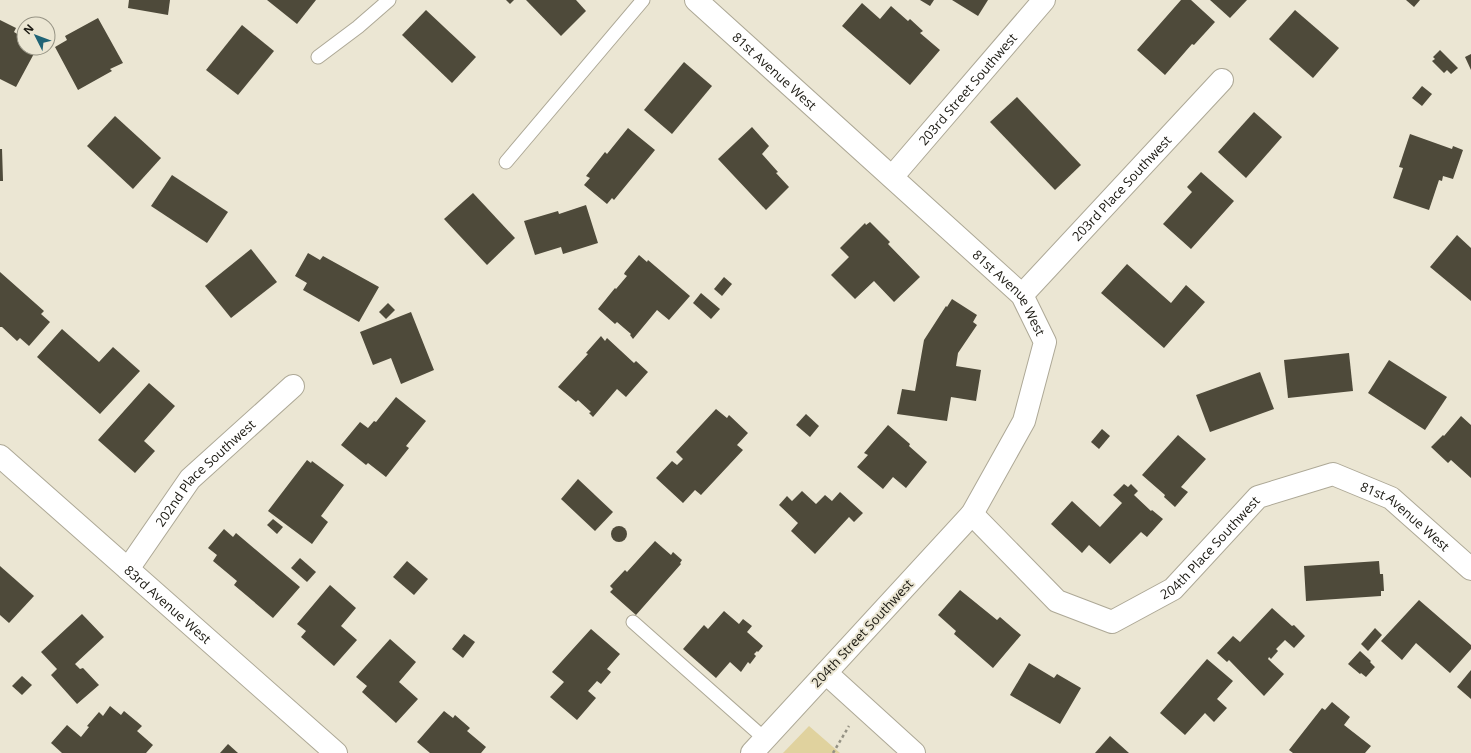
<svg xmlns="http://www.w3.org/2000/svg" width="1471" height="753" viewBox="0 0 1471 753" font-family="'Open Sans',sans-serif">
  <rect width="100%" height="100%" fill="#ebe6d3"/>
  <!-- green -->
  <path fill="#e0d29e" d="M 809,726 L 840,753 L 783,753 Z"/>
  <!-- building -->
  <g fill="#4e4a3a">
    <path d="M 129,0 L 170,0 L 168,15 L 128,8 Z"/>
    <path d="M 267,0 L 316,0 L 297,24 Z"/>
    <path d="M 506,0 L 514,0 L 510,4 Z"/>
    <path d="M 526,0 L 576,0 L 586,11 L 561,36 Z"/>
    <path d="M 920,0 L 934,0 L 930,6 Z"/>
    <path d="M 952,0 L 988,0 L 978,16 Z"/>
    <path d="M 1181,0 L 1191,0 L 1215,22 L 1194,45 L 1192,44 L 1165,75 L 1137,50 Z"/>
    <path d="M 1210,0 L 1247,0 L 1230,18 Z"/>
    <path d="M 1406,0 L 1420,0 L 1414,7 Z"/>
    <path d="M 862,3 L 880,19 L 891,6 L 908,21 L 910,19 L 923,31 L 920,33 L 940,50 L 910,85 L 842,26 Z"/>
    <path d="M 426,10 L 476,57 L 452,83 L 402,35 Z"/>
    <path d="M 1295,10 L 1339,48 L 1313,78 L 1269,39 Z"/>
    <path d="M 98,18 L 123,63 L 110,69 L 112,71 L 78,90 L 55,47 L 67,40 L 65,36 Z"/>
    <path d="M 0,20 L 16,28 L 14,32 L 24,38 L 24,48 L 37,48 L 16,87 L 0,79 Z"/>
    <path d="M 242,25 L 274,51 L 238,95 L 206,70 Z"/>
    <path d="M 1440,50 L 1458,68 L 1451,74 L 1447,70 L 1444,73 L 1432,61 L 1435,59 L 1433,57 Z"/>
    <path d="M 1471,54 L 1471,70 L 1465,57 Z"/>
    <path d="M 684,62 L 712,86 L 672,134 L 644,110 Z"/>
    <path d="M 1422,86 L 1432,94 L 1422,106 L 1412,98 Z"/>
    <path d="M 1017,97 L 1081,165 L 1055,190 L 990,122 Z"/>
    <path d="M 1254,112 L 1282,137 L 1246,178 L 1218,152 Z"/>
    <path d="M 115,116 L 161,158 L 133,189 L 87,146 Z"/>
    <path d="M 752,127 L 769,146 L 762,154 L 778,172 L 776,173 L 789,187 L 766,210 L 718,159 Z"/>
    <path d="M 628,128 L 655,150 L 614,200 L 612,198 L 607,204 L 584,185 L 590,178 L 586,176 L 605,152 L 607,154 Z"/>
    <path d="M 1410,134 L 1452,149 L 1453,146 L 1463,150 L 1453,179 L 1443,176 L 1442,181 L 1439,180 L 1429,210 L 1393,198 L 1403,168 L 1399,167 Z"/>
    <path d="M 0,149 L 2,149 L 3,181 L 0,181 Z"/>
    <path d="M 1201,172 L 1234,201 L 1191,249 L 1163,224 L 1192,192 L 1187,187 Z"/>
    <path d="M 172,175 L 228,212 L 207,243 L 151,206 Z"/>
    <path d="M 473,193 L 515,238 L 487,265 L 444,219 Z"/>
    <path d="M 586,205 L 598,243 L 563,254 L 561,247 L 535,255 L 524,221 L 558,211 L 559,214 Z"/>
    <path d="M 870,222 L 890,242 L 888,244 L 920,277 L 894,302 L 874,281 L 855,299 L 831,275 L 849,257 L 840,248 L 865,223 L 866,225 Z"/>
    <path d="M 1457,235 L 1471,248 L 1471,301 L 1430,267 Z"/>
    <path d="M 251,249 L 277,282 L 231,318 L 205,286 Z"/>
    <path d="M 308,253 L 320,260 L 323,256 L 379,287 L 359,322 L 303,290 L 307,283 L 295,276 Z"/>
    <path d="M 639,255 L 647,262 L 648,260 L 690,296 L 669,320 L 657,310 L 633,339 L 630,335 L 631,334 L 617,322 L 615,324 L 598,309 L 615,288 L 616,289 L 627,276 L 624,274 L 625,272 Z"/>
    <path d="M 1127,264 L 1171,303 L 1186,285 L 1205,302 L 1164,348 L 1101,293 Z"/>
    <path d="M 0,272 L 44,311 L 41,314 L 50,322 L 29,346 L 20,338 L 17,341 L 2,327 L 0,327 Z"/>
    <path d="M 724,277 L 732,284 L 722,296 L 714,289 Z"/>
    <path d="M 701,293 L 720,309 L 711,319 L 693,303 Z"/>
    <path d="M 952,299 L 977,315 L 973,322 L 977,325 L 958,353 L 956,366 L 981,370 L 976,401 L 951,397 L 947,421 L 897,414 L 902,389 L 915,391 L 924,340 L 946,306 L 947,307 Z"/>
    <path d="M 388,303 L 395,310 L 386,319 L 379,312 Z"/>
    <path d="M 411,312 L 434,370 L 401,384 L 391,358 L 373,365 L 360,332 Z"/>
    <path d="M 62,329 L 99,362 L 113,347 L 140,371 L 100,414 L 37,357 Z"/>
    <path d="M 601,336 L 605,341 L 607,338 L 634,363 L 636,361 L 648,372 L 626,397 L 617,389 L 593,417 L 589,413 L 591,412 L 578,400 L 576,402 L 558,387 L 588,354 L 586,353 Z"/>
    <path d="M 1349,353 L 1353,391 L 1288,398 L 1284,360 Z"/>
    <path d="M 1389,360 L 1447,397 L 1425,430 L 1368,393 Z"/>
    <path d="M 1260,372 L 1274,409 L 1210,432 L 1196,395 Z"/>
    <path d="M 149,383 L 175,406 L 144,441 L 155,451 L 135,473 L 98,440 Z"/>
    <path d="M 396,397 L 426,421 L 406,446 L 409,448 L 386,477 L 368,463 L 366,465 L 341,445 L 360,422 L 368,428 L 374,421 L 376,422 Z"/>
    <path d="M 716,409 L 727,418 L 729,415 L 748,433 L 737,445 L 743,450 L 701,495 L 695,490 L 683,503 L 656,478 L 672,461 L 677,465 L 683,459 L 676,452 Z"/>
    <path d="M 806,414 L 819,426 L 810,437 L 796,425 Z"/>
    <path d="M 1461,416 L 1471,425 L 1471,478 L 1451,460 L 1448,463 L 1431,447 L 1443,435 L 1444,436 Z"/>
    <path d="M 888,425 L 910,444 L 909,446 L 927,462 L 906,488 L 893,477 L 883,489 L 857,467 L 868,455 L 864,453 Z"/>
    <path d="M 1102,429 L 1110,436 L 1099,449 L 1091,442 Z"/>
    <path d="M 1178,435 L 1206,459 L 1181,487 L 1188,492 L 1175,507 L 1164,497 L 1165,495 L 1142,475 Z"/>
    <path d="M 307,460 L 311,463 L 312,461 L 344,485 L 321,516 L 328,522 L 312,544 L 268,511 Z"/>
    <path d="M 578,479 L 613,512 L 595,531 L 561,499 Z"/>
    <path d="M 1124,484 L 1128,487 L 1131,484 L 1138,491 L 1134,495 L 1151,511 L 1152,510 L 1163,519 L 1147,537 L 1141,532 L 1110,564 L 1089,545 L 1082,553 L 1051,524 L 1072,501 L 1100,527 L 1122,503 L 1113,495 Z"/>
    <path d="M 802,491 L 816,504 L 825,495 L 832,501 L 840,492 L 863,513 L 854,522 L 849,517 L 815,554 L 791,531 L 798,523 L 779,505 L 787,496 L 792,501 Z"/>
    <path d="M 273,519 L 283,527 L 277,534 L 267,525 Z"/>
    <circle cx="619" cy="534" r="8"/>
    <path d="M 224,529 L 233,537 L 236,533 L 300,587 L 273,618 L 234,585 L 237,581 L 213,561 L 217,555 L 208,548 Z"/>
    <path d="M 655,541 L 671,555 L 673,552 L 682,560 L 680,563 L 681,564 L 636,615 L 610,592 L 613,589 L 610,586 L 625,570 L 627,572 Z"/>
    <path d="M 300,558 L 316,572 L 307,582 L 291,568 Z"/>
    <path d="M 407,561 L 428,579 L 414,595 L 393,577 Z"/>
    <path d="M 1379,561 L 1380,574 L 1383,574 L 1384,591 L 1381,591 L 1381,596 L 1306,601 L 1304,566 Z"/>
    <path d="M 0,566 L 34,596 L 9,623 L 0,615 Z"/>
    <path d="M 330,585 L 356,608 L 341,626 L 357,640 L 334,666 L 301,637 L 306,631 L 297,624 Z"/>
    <path d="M 960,590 L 997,620 L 1000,617 L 1021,635 L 993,668 L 954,634 L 956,631 L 938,615 Z"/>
    <path d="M 1419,600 L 1471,645 L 1471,649 L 1450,673 L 1416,643 L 1402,660 L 1381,641 Z"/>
    <path d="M 1272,608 L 1292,626 L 1294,625 L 1305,636 L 1294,648 L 1285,640 L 1276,649 L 1278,651 L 1271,659 L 1269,657 L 1268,659 L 1284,674 L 1264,696 L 1229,660 L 1227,662 L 1217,653 L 1233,636 L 1240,642 Z"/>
    <path d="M 724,611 L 739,624 L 743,619 L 752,626 L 747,632 L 763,646 L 758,652 L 757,651 L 754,654 L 756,656 L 750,664 L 748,662 L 741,672 L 730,662 L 716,678 L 683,649 L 704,625 L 708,629 Z"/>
    <path d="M 82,614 L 104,637 L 75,664 L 80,669 L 83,668 L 99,685 L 77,704 L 51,675 L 57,669 L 41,652 Z"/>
    <path d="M 1375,628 L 1382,635 L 1368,651 L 1361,644 Z"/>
    <path d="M 591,629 L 620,654 L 607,669 L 611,672 L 601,684 L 597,681 L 588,691 L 596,698 L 577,720 L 550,697 L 564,682 L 552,672 Z"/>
    <path d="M 464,634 L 475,642 L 463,658 L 452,649 Z"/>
    <path d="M 390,639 L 416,662 L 399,682 L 418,699 L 396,723 L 362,692 L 367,686 L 356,677 Z"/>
    <path d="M 1360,651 L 1371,661 L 1370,662 L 1375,667 L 1366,677 L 1361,673 L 1360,674 L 1348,664 Z"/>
    <path d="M 1207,659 L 1233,681 L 1217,699 L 1227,708 L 1214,722 L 1205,713 L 1185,735 L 1160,713 Z"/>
    <path d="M 1029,663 L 1054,678 L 1057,674 L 1081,688 L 1060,724 L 1010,695 Z"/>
    <path d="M 1471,670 L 1471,699 L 1457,687 Z"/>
    <path d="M 22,676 L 32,685 L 22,695 L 12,686 Z"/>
    <path d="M 1332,702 L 1350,717 L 1344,725 L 1371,746 L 1365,753 L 1293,753 L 1289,750 L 1322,708 L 1325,710 Z"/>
    <path d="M 110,706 L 121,715 L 124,711 L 142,726 L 137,731 L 153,745 L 146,753 L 62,753 L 51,743 L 67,725 L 81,737 L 89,727 L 87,726 L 99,712 L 103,716 Z"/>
    <path d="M 444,711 L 453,718 L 455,715 L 470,728 L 467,731 L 486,747 L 481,753 L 430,753 L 417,742 Z"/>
    <path d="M 1110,736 L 1129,753 L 1095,753 Z"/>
    <path d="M 228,744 L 238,753 L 220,753 Z"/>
  </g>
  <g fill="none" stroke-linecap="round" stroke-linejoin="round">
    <defs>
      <g id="lane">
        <path d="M 318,57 L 358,27 L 389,0"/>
        <path d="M 506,162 L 643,0"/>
        <path d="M 633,622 L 765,739"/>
      </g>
      <g id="street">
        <path id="s1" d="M 892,177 L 1044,0"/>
        <path id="s2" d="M 1022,295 L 1222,80"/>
        <path id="s3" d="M 972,514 L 1057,601 L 1112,622 L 1173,589 L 1258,497 L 1333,474 L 1391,498 L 1471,569"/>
        <path id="s4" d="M 128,569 L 190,479 L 293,386"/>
      </g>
      <g id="secondary">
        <path id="s5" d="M 696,0 L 1022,295 L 1045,342 L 1024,421 L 972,514 L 752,753"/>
        <path id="s6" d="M 0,456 L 336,753"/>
        <path d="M 826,673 L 914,753"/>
      </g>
    </defs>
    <!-- lane casing -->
    <use href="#lane" stroke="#ada896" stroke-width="15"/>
    <!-- street casing -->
    <use href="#street" stroke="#ada896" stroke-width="24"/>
    <!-- secondary casing -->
    <use href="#secondary" stroke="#ada896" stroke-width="24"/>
    <!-- path -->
    <path stroke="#949183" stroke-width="2.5" stroke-dasharray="3 3" stroke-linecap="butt" d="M 833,753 L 849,726"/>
    <!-- lane -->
    <use href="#lane" stroke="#fff" stroke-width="13"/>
    <!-- street -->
    <use href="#street" stroke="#fff" stroke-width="22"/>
    <!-- secondary -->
    <use href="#secondary" stroke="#fff" stroke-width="22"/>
  </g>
  <g text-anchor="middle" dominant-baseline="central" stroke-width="4" stroke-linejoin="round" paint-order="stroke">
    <!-- street labels -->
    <g font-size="13" fill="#1a1811" stroke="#ebe6d3">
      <text stroke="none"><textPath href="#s5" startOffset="106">81st Avenue West</textPath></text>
      <text stroke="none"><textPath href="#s1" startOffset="116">203rd Street Southwest</textPath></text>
      <text stroke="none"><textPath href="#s2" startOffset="146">203rd Place Southwest</textPath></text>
      <text stroke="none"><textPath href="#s5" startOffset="430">81st Avenue West</textPath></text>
      <text stroke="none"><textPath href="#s4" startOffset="124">202nd Place Southwest</textPath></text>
      <text stroke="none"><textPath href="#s3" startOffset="538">81st Avenue West</textPath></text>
      <text stroke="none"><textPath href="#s3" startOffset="305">204th Place Southwest</textPath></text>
      <text stroke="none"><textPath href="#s6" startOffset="224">83rd Avenue West</textPath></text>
      <text transform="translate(862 633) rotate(-47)">204th Street Southwest</text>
    </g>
  </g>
  <!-- north arrow -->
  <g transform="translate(36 36) rotate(312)"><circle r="19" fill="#ebe6d3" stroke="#979485"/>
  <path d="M0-3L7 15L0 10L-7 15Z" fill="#1f6375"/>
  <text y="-6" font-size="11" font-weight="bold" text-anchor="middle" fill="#1a1811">N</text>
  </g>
</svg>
